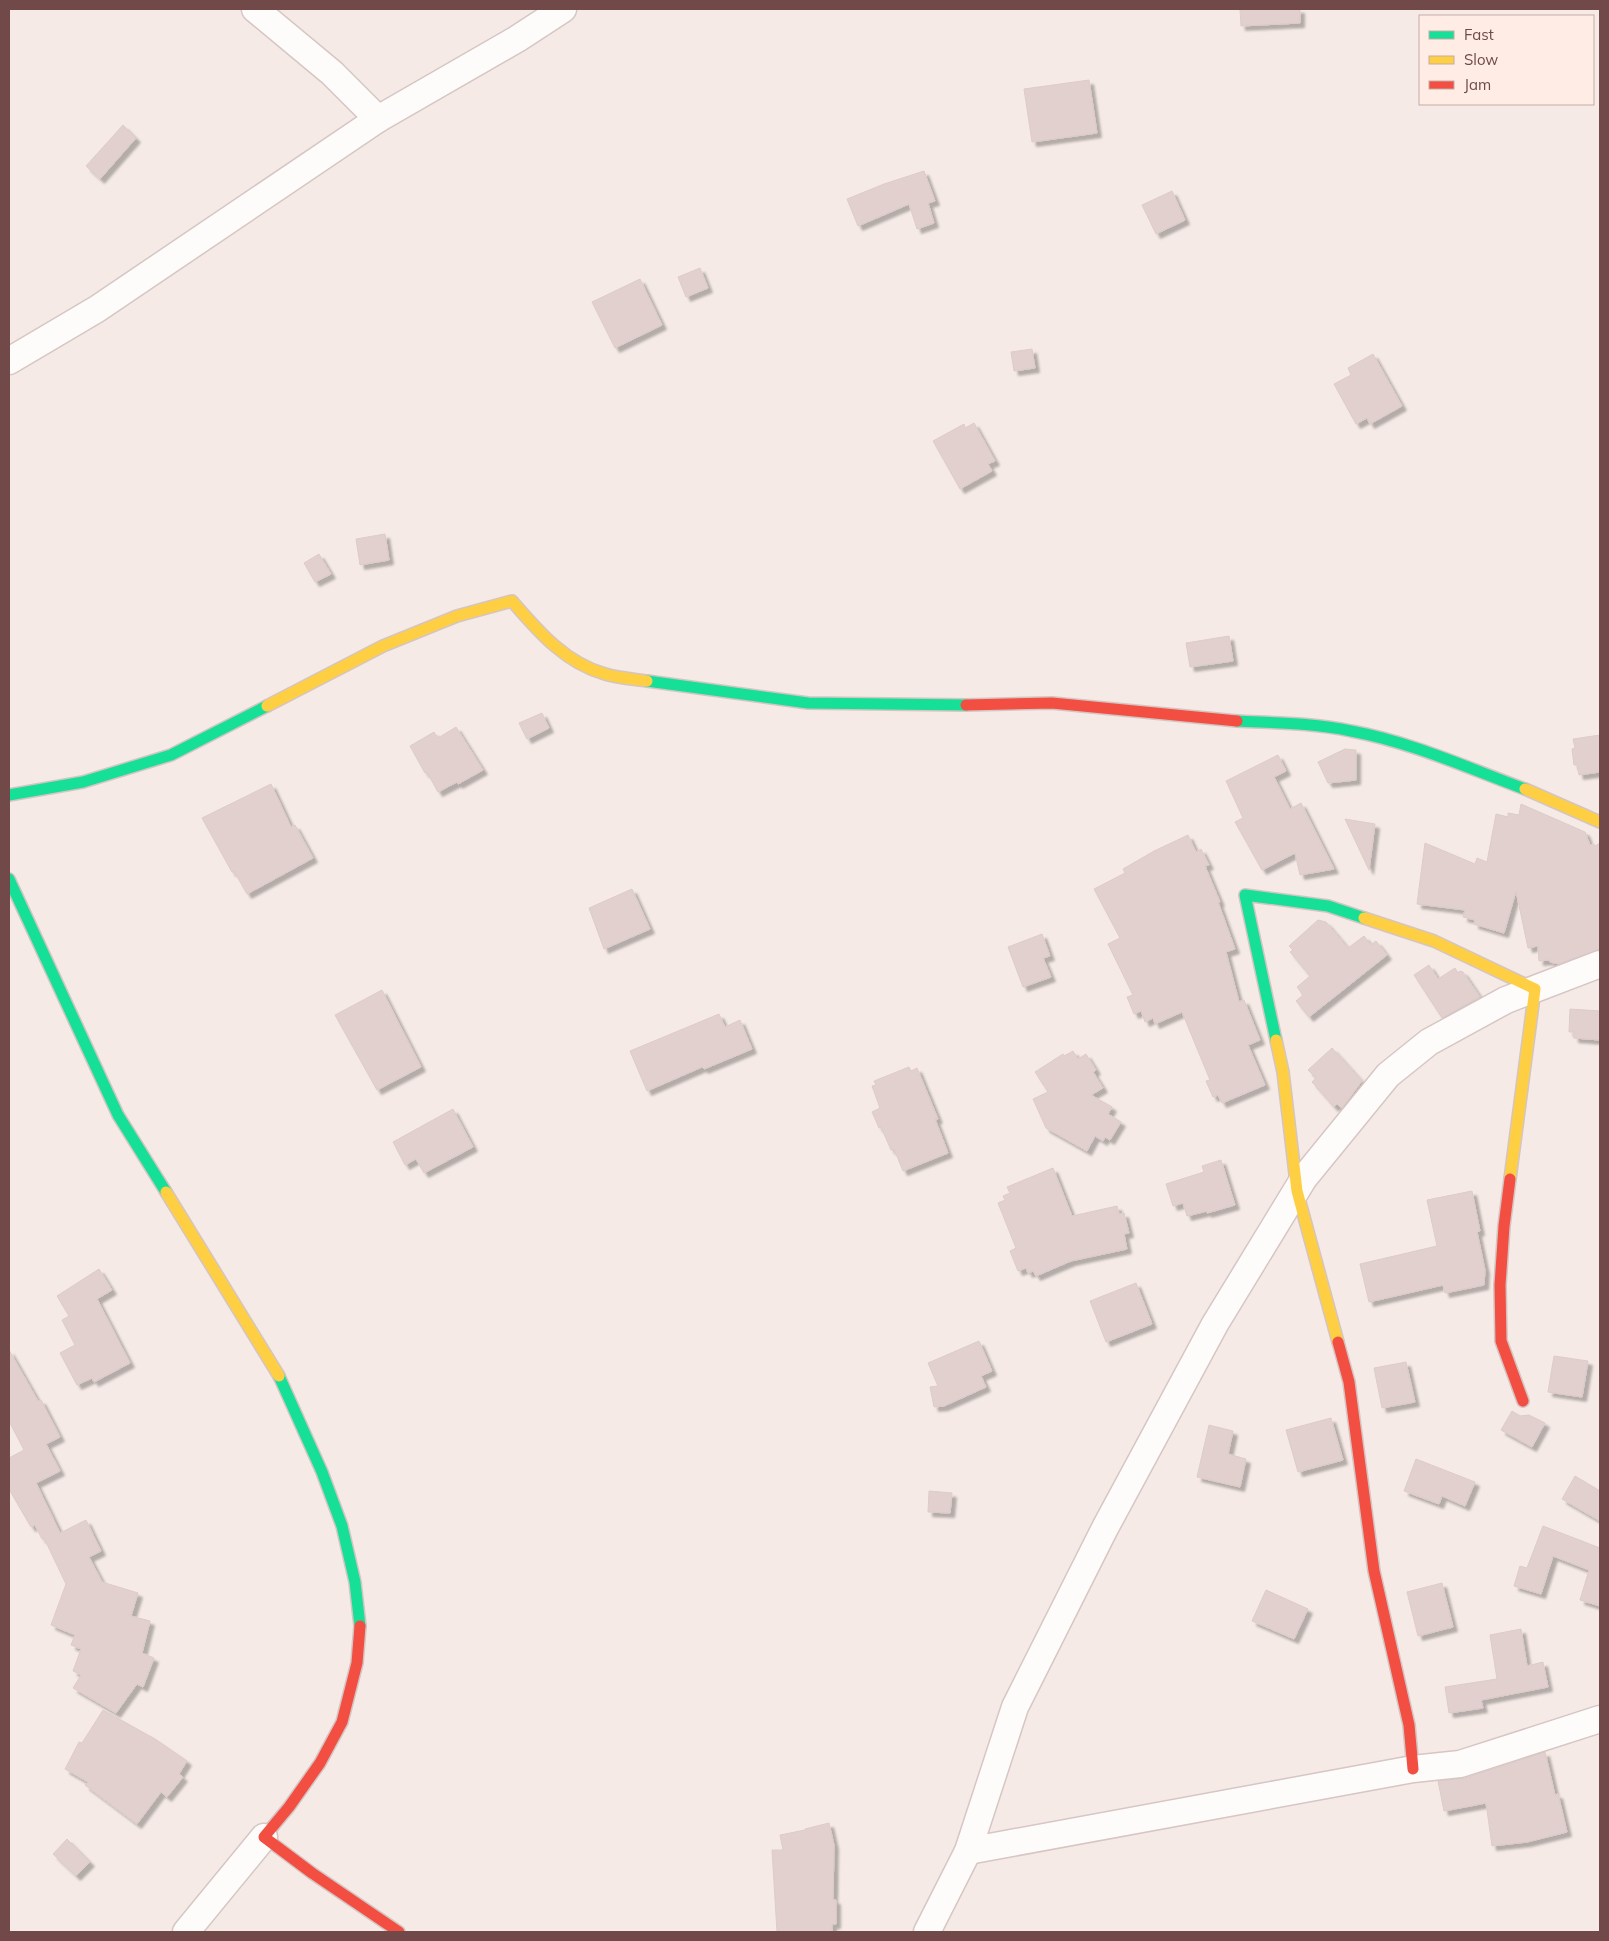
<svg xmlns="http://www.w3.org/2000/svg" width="1609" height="1941" viewBox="0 0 1609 1941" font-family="Mulish,sans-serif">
  <defs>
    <filter id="shadow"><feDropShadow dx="4.5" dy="4.5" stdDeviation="1" flood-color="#0004"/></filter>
  </defs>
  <rect width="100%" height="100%" fill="#f5eae5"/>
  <!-- building -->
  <g fill="#e1d0cd" stroke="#ddcbc8" filter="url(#shadow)">
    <path d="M 1240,9 L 1300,9 L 1300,23 L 1241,26 Z"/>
    <path d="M 1089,80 L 1097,133 L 1032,142 L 1024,89 Z"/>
    <path d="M 123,125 L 136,138 L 100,179 L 86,166 Z"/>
    <path d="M 924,171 L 935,201 L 928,203 L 934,223 L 917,229 L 909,204 L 858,226 L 847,199 L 884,184 Z"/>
    <path d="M 1172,191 L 1185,220 L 1156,234 L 1142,205 Z"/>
    <path d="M 700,268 L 708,288 L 686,297 L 678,277 Z"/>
    <path d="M 640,279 L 662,325 L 615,348 L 592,302 Z"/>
    <path d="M 1032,349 L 1035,368 L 1014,371 L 1011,352 Z"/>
    <path d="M 1373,354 L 1402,406 L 1370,424 L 1367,418 L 1356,424 L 1334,384 L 1351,375 L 1348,368 Z"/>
    <path d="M 974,423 L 995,461 L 988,464 L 992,471 L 960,489 L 933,441 L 964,424 L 965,428 Z"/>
    <path d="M 385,534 L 389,560 L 360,565 L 356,539 Z"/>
    <path d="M 319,554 L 331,574 L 315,582 L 304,563 Z"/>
    <path d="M 1229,636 L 1233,661 L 1190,667 L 1186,643 Z"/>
    <path d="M 542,713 L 549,728 L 527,739 L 519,723 Z"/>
    <path d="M 456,727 L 483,770 L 458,784 L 457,782 L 438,792 L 427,772 L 425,773 L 410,746 L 434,732 L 438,738 Z"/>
    <path d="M 1600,735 L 1600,772 L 1579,775 L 1577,765 L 1574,765 L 1572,749 L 1575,748 L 1573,739 Z"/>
    <path d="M 1345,749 L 1356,750 L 1356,780 L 1328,783 L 1318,762 Z"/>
    <path d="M 1278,755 L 1286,771 L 1274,777 L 1290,809 L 1301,803 L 1334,869 L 1300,875 L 1295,853 L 1262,870 L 1235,822 L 1243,818 L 1226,781 Z"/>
    <path d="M 271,784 L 291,827 L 295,825 L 313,858 L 247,894 L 234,871 L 232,872 L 202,818 Z"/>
    <path d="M 1521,804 L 1585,832 L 1590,845 L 1593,844 L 1595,846 L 1600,843 L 1600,949 L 1559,964 L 1550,962 L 1550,960 L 1539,961 L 1538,946 L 1528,948 L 1516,891 L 1504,933 L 1474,924 L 1475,920 L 1463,917 L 1465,910 L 1417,904 L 1425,843 L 1475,864 L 1477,858 L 1487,862 L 1496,814 L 1508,817 L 1508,813 L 1519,815 Z"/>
    <path d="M 1345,819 L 1375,824 L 1369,870 Z"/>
    <path d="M 1188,835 L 1196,852 L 1201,849 L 1209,865 L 1205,866 L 1220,902 L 1218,902 L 1235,949 L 1226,952 L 1239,1002 L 1244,1000 L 1260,1040 L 1248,1045 L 1265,1085 L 1222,1103 L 1218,1095 L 1213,1097 L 1206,1081 L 1210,1080 L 1182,1012 L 1155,1024 L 1153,1018 L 1145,1022 L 1141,1011 L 1134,1014 L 1127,997 L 1133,995 L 1108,944 L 1120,938 L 1094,889 L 1125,873 L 1123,869 L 1154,851 Z"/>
    <path d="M 632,889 L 650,929 L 604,949 L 589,908 Z"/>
    <path d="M 1318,920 L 1326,922 L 1348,948 L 1364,936 L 1371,945 L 1376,941 L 1387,955 L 1309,1017 L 1296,1001 L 1303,995 L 1297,987 L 1310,976 L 1290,952 L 1293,950 L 1289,946 Z"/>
    <path d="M 1042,934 L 1050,956 L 1043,958 L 1051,977 L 1023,987 L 1008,947 Z"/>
    <path d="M 1429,965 L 1438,979 L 1455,968 L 1458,973 L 1460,971 L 1463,972 L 1480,997 L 1442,1018 L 1414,975 Z"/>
    <path d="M 382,990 L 421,1067 L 377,1090 L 335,1015 Z"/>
    <path d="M 1570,1009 L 1600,1011 L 1600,1040 L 1574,1038 L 1574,1032 L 1569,1032 Z"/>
    <path d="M 719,1014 L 725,1027 L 740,1020 L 752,1049 L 704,1069 L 702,1067 L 647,1091 L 630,1051 Z"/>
    <path d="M 1332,1048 L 1362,1081 L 1342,1108 L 1337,1104 L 1334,1107 L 1312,1082 L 1316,1078 L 1308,1070 Z"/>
    <path d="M 1073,1051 L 1078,1059 L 1086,1054 L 1096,1070 L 1093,1072 L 1103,1088 L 1091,1095 L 1112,1107 L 1108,1114 L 1121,1122 L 1110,1140 L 1105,1137 L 1103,1141 L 1095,1136 L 1087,1151 L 1046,1128 L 1033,1099 L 1048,1092 L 1035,1072 L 1063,1054 L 1064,1056 Z"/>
    <path d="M 909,1067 L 911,1071 L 917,1068 L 938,1119 L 935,1119 L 948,1153 L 903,1171 L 894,1149 L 891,1150 L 881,1127 L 879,1128 L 872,1112 L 880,1108 L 872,1086 L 876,1085 L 874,1081 Z"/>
    <path d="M 453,1109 L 473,1147 L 424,1173 L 416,1159 L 405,1165 L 393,1142 Z"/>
    <path d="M 1221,1160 L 1235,1205 L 1207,1213 L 1207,1211 L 1187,1216 L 1183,1203 L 1173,1206 L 1166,1184 L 1204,1172 L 1202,1166 Z"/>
    <path d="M 1053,1168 L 1072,1216 L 1117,1206 L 1119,1214 L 1124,1213 L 1129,1233 L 1124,1234 L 1127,1249 L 1071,1261 L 1036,1276 L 1033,1271 L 1028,1273 L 1026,1268 L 1018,1271 L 1010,1251 L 1016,1248 L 998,1203 L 1005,1200 L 1003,1196 L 1010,1193 L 1007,1187 Z"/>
    <path d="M 1472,1191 L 1480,1231 L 1477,1232 L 1485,1270 L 1484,1285 L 1445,1293 L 1443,1285 L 1369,1302 L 1360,1264 L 1437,1246 L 1427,1200 Z"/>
    <path d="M 99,1269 L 112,1290 L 97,1299 L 130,1363 L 94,1382 L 92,1378 L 77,1385 L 60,1353 L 75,1345 L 62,1320 L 69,1316 L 57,1296 Z"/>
    <path d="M 1136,1283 L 1152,1324 L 1106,1342 L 1090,1301 Z"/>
    <path d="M 979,1341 L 992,1371 L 981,1376 L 986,1387 L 944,1406 L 934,1407 L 930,1387 L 938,1386 L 928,1363 Z"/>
    <path d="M 9,1350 L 38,1401 L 41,1400 L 60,1437 L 46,1444 L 60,1471 L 36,1483 L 60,1533 L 86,1520 L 101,1551 L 89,1557 L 102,1582 L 138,1593 L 131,1616 L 150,1621 L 142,1653 L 154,1658 L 143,1687 L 137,1684 L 116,1713 L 73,1688 L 81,1675 L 73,1671 L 81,1649 L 71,1645 L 75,1635 L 51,1625 L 66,1584 L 44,1538 L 42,1539 L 35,1525 L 31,1527 L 9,1489 L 9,1458 L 24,1450 L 9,1421 Z"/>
    <path d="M 1554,1356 L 1588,1361 L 1582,1397 L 1548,1392 Z"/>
    <path d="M 1406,1362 L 1415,1402 L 1382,1408 L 1374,1368 Z"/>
    <path d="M 1512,1411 L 1520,1416 L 1529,1415 L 1545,1423 L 1532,1447 L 1501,1430 Z"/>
    <path d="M 1331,1418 L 1343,1460 L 1298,1472 L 1286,1430 Z"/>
    <path d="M 1209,1425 L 1233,1431 L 1228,1454 L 1246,1459 L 1240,1487 L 1197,1477 Z"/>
    <path d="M 1416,1459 L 1475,1482 L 1465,1506 L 1442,1496 L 1439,1504 L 1404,1491 Z"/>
    <path d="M 1575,1476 L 1600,1491 L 1600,1521 L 1562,1499 Z"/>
    <path d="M 929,1491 L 952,1493 L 950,1513 L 928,1512 Z"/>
    <path d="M 1543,1526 L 1600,1548 L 1600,1606 L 1580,1600 L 1589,1570 L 1553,1556 L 1541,1594 L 1514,1586 L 1520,1566 L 1527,1568 Z"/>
    <path d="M 1442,1583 L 1453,1627 L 1418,1636 L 1407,1592 Z"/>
    <path d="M 1266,1590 L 1308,1609 L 1294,1639 L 1252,1621 Z"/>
    <path d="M 1521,1629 L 1527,1666 L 1543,1662 L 1548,1687 L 1481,1700 L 1483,1708 L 1449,1713 L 1445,1687 L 1497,1679 L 1490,1635 Z"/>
    <path d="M 103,1710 L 155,1739 L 187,1761 L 179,1774 L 183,1777 L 167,1797 L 161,1792 L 137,1824 L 85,1785 L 88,1782 L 65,1769 L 79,1742 L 82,1743 Z"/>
    <path d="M 1545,1752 L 1555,1795 L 1558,1794 L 1567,1832 L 1527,1842 L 1492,1846 L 1486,1803 L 1444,1811 L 1438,1781 L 1465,1778 Z"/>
    <path d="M 829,1823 L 834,1845 L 833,1900 L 836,1900 L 836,1924 L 832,1924 L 832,1932 L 777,1932 L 772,1850 L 783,1850 L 780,1835 L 805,1830 L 805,1829 Z"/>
    <path d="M 67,1839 L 90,1862 L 76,1876 L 53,1854 Z"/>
  </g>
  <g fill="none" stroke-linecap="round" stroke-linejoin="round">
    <defs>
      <g id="street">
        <path d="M 255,9 L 332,73 L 378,119"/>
        <path d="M 9,361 L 97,309 L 378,119 L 517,39 L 563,9"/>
        <path d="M 968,1851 L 1413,1769 L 1460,1764 L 1600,1719"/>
        <path d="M 186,1932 L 264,1837"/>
        <path d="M 927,1932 L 968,1851 L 1015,1707 L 1105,1528 L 1215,1324 L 1304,1178 L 1388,1075 L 1429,1042 L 1506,1000 L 1600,964"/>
      </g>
      <g id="fast">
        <path d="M 647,681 L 808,703 L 966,705"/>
        <path d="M 1237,721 C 1275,723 1313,723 1351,731 C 1411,742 1468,768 1525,789"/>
        <path d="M 9,795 L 83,782 L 171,755 L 267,706"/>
        <path d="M 9,879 L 118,1115 L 166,1192"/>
        <path d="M 1276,1040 L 1245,895 L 1328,906 L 1364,918"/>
        <path d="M 279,1376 L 322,1472 L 342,1526 L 355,1582 L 360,1626"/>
      </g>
      <g id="slow">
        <path d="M 267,706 L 383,646 L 457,616 L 512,601 C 538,631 565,663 605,674 C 618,678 633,679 647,681"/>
        <path d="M 1525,789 L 1600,822"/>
        <path d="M 1364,918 L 1434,941 L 1535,989 L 1510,1179"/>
        <path d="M 1276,1040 L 1283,1072 L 1297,1191 L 1338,1342"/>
        <path d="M 166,1192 L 279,1376"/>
      </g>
      <g id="jam">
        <path d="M 966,705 L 1052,703 L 1237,721"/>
        <path d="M 1510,1179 L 1504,1226 L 1500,1285 L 1501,1341 L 1523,1401"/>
        <path d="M 1338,1342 L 1349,1382 L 1374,1571 L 1409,1725 L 1413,1769"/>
        <path d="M 360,1626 L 357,1663 L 342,1722 L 320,1763 L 289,1807 L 264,1837 L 312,1873 L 399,1932"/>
      </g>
    </defs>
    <!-- street casing -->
    <use href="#street" stroke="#d6c6c4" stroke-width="29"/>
    <!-- fast casing -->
    <use href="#fast" stroke="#d5c5c2" stroke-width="14"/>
    <!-- slow casing -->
    <use href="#slow" stroke="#d5c5c2" stroke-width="14"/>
    <!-- jam casing -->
    <use href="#jam" stroke="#d5c5c2" stroke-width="14"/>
    <!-- street -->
    <use href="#street" stroke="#fefcfb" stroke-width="26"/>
    <!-- fast -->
    <use href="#fast" stroke="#16e098" stroke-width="11"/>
    <!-- slow -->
    <use href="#slow" stroke="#ffcf43" stroke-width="11"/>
    <!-- jam -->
    <use href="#jam" stroke="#f24e42" stroke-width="11"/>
  </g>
  <!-- border -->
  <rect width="1609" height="1941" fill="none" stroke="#704948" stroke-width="20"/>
  <!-- legend -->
  <rect x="1419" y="15" width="175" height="90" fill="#feece5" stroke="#c5aba6"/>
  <rect x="1429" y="31" width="25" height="8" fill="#16e098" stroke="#c5aba6"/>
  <text x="1464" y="40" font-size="15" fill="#704948">Fast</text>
  <rect x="1429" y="56" width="25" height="8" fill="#ffcf43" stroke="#c5aba6"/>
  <text x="1464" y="65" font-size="15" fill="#704948">Slow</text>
  <rect x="1429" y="81" width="25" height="8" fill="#f24e42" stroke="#c5aba6"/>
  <text x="1464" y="90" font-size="15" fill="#704948">Jam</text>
</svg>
